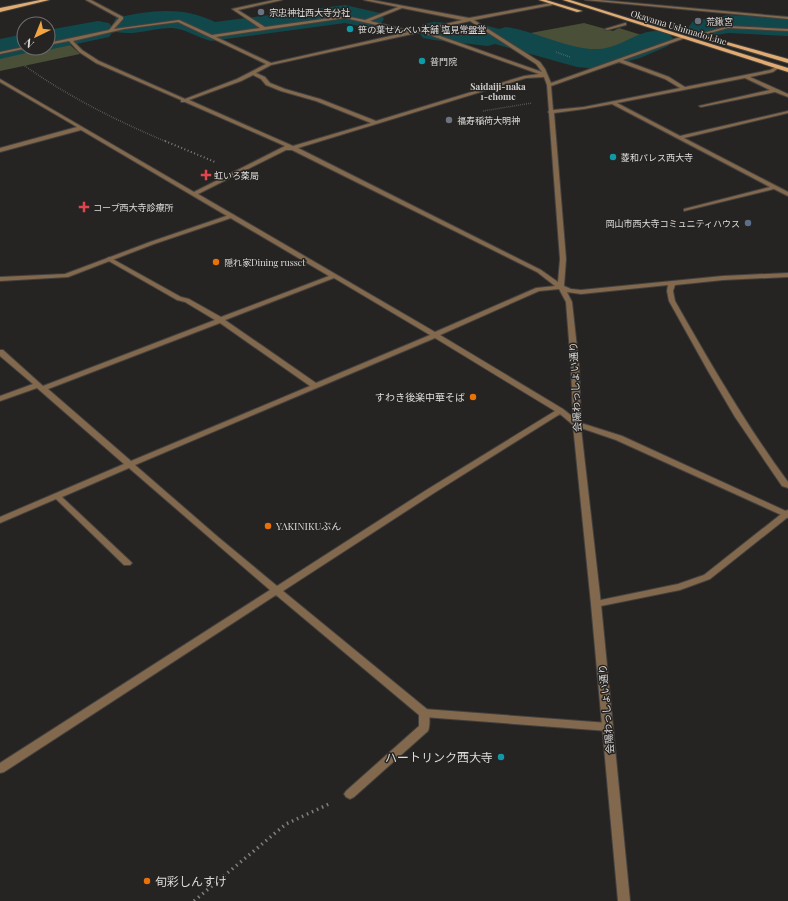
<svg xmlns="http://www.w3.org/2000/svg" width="788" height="901" viewBox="0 0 788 901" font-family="'Playfair Display','Noto Sans JP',serif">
  <rect width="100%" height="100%" fill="#262422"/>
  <!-- green -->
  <g fill="#4a4f37">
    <path d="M 584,23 L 613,31 L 619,28 L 651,38 L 599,57 L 520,35 Z"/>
    <path d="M 67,42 L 80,54 L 0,71 L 0,55 L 36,48 L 48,48 L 48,46 Z"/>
  </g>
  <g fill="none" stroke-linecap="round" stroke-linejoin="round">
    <!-- river -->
    <g fill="#11484c" fill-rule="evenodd">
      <path d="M 345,5 L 380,13 L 384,19 L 380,25 L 369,28 L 345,23 L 211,41 C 198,38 186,29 172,28 C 153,28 135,36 116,32 L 112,25 L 116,18 C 150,10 183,6 215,22 Z"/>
      <path d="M 729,15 L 788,18 L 788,36 L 729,33 L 704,37 L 693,35 L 688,28 L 693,21 Z"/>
      <path d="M 98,21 L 109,23 L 114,30 L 109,37 L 48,50 L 42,48 L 48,48 L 48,30 Z"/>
      <path d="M 434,22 L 488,26 L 499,29 L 506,27 L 517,29 C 542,35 573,50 598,49 C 624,48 641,25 668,32 L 673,39 L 668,46 L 640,58 L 598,69 L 577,67 L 495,44 L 488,46 L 434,40 L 423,38 L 418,31 L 423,24 Z"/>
      <path d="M 24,34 L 24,48 L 37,48 L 35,51 L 0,59 L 0,39 Z"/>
    </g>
    <defs>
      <g id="service">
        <path d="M 625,23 L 626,23 L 626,25 L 607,30 L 605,29 Z"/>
        <path d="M 232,214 L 235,216 L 234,217 L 154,244 L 68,277 L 0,281 L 0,277 L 65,274 L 150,242 Z"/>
        <path d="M 424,709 L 608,723 L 612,724 L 613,727 L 612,730 L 608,731 L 424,717 L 420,716 L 419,713 L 420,710 Z"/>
      </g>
      <g id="minor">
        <path d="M 86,0 L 91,0 L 123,17 L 123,19 L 114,29 L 179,20 L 212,35 L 260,28 L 232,9 L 274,0 L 282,0 L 238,10 L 265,27 L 345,16 L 365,20 L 398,7 L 364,0 L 372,0 L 469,18 L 551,3 L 552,5 L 474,20 L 540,62 L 545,69 L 551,83 L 683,36 L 685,36 L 685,38 L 623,60 L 669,77 L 685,87 L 770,70 L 778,66 L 780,67 L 773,72 L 750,77 L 788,94 L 788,97 L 775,92 L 701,107 L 699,106 L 770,90 L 745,78 L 617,103 L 680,136 L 788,111 L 788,113 L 684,138 L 788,192 L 788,196 L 774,189 L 684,211 L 684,209 L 770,187 L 612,104 L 584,109 L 554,113 L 566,259 L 564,286 L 571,289 L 581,290 L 723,276 L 788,273 L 788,277 L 723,280 L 675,285 L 673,291 L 675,301 C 710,363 746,425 788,482 L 788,488 L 782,486 L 735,417 L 708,371 L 669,301 L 667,291 L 668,285 L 581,294 L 567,292 L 572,302 L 579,366 L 581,423 L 622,436 L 788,512 L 788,518 L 616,440 L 581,428 L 601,604 L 630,901 L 618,901 L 591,604 L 573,425 L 560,414 L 434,493 L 283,591 L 428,710 C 430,715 430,726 428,731 L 354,797 L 350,799 L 346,797 L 344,794 L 346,791 L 419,726 L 419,715 L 276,595 L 4,772 L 0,773 L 0,763 L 270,590 L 129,468 L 62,497 L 130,561 L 132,563 L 130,565 L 124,565 L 56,499 L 0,523 L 0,517 L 124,464 L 37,388 L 0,401 L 0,396 L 33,384 L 0,356 L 0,350 L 3,350 L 43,386 L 215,320 L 185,302 L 177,300 L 107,260 L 106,259 L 109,257 L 181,297 L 189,299 L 221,317 L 329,276 L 81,130 L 0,152 L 0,148 L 77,127 L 0,82 L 0,79 L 194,192 L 285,146 L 185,102 L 181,102 L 181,100 L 96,63 L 79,52 L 69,41 L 48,45 L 48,43 L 109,30 L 119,18 ZM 402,8 L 462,20 L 425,29 L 411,31 L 370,21 ZM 345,18 L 408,32 L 271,63 L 216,37 ZM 470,21 L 536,64 L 542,72 L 426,31 ZM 178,22 L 266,64 L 237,79 L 185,99 L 99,61 L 82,50 L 73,41 L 124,29 ZM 421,32 L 539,74 L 524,76 L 376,121 L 320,99 L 285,89 L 270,83 L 265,77 L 256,73 L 271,65 ZM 619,62 L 665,79 L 680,88 L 584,107 L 553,110 L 551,86 ZM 253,75 L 261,79 L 266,85 L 281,91 L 316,101 L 371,123 L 293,146 L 189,100 L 241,81 ZM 544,77 L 547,85 L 549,111 L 548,112 L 549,113 L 560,259 L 558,282 L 541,270 L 298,148 L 526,78 ZM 286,150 L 292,150 L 537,272 L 555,286 L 536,288 L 435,332 L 198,194 ZM 334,278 L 430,335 L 316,383 L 225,320 ZM 559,289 L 566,302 L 571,366 L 573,417 L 563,409 L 440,335 L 539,291 ZM 220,323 L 310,386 L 131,461 L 48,389 ZM 435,338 L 555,411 L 428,489 L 277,586 L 218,537 L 135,465 Z"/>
        <path d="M 585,0 L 600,0 L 788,17 L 788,19 Z"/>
        <path d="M 728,26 L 788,29 L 788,31 L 728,28 L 699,36 L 697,35 Z"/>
        <path d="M 24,47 L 28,48 L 0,54 L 0,52 Z"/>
      </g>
      <path id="tertiary" d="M 788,510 L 788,517 L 710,579 L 680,590 L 596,607 L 593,606 L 591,604 L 593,602 L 596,601 L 678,584 L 704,575 L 785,511 Z"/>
      <g id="primary">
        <path d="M 40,0 L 49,0 L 0,12 L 0,8 Z"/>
        <path d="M 539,0 L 546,0 L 582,11 L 577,12 Z"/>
        <path d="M 563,0 L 570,0 L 788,68 L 788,72 Z"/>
        <path d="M 687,31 L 788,59 L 788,63 L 687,33 Z"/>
      </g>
    </defs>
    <!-- service casing -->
    <use href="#service" stroke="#43413f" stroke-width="2"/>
    <!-- minor casing -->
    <use href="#minor" stroke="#43413f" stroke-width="2"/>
    <!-- tertiary casing -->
    <use href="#tertiary" stroke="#43413f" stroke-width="2"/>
    <!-- primary casing -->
    <use href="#primary" stroke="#43413f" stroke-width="2"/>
    <!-- path-far2 -->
    <g stroke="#807f7d" stroke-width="1.5" stroke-dasharray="0.5 1.5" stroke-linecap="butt">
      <path d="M 556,52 L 570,57"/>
      <path d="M 25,66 C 69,97 117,121 167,142"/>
      <path d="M 483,111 L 532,103"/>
    </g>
    <!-- path-far1 -->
    <path stroke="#807f7d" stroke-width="2" stroke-dasharray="1 2.5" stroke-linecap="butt" d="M 165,141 L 215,162"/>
    <!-- path -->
    <path stroke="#807f7d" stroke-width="3.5" stroke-dasharray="1.5 4" stroke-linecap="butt" d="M 194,901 L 286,824 L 329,804"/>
    <!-- service -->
    <use href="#service" fill="#82684d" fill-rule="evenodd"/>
    <!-- minor -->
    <use href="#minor" fill="#82684d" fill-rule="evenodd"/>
    <!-- tertiary -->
    <use href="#tertiary" fill="#82684d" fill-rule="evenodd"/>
    <!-- primary -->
    <use href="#primary" fill="#e1ab71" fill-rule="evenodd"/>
  </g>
  <!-- markers -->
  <g fill="#6b7280" stroke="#262422" stroke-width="1.5">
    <circle cx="261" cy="12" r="4"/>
    <circle cx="698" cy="21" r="4"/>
    <circle cx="449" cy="120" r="4"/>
  </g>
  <g fill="#0f9aa8" stroke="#262422" stroke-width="1.5">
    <circle cx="350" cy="29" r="4"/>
    <circle cx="422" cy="61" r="4"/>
    <circle cx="613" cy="157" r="4"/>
    <circle cx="501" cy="757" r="4"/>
  </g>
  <g fill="#e0444e" stroke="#262422" stroke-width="1.5">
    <path d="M204 169h4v4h4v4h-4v4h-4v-4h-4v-4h4z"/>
    <path d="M82 201h4v4h4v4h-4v4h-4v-4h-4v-4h4z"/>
  </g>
  <circle fill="#5c6f8a" stroke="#262422" stroke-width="1.5" cx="748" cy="223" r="4"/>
  <g fill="#e8710a" stroke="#262422" stroke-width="1.5">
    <circle cx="216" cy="262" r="4"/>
    <circle cx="473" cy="397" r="4"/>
    <circle cx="268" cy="526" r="4"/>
    <circle cx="147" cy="881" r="4"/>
  </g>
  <g text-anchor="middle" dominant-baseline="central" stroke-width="3" stroke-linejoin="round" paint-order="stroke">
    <!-- far-poi labels -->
    <g font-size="9" fill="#dddcda" stroke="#262422" text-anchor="start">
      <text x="269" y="12">宗忠神社西大寺分社</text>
      <text x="706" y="21">荒鍬宮</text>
      <text x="358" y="29">笹の葉せんべい本舗 塩見常盤堂</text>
      <text x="430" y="61">普門院</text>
      <text x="457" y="120">福寿稲荷大明神</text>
      <text x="621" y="157">菱和パレス西大寺</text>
      <text x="214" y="175">虹いろ薬局</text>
      <text x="93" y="207">コープ西大寺診療所</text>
      <text x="740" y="223" text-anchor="end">岡山市西大寺コミュニティハウス</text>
      <text x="224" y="262">隠れ家Dining russet</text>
    </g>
    <!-- far-street labels -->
    <g font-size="9" fill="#dddcda" stroke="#262422">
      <text transform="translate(679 27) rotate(17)">Okayama Ushimado Line</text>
    </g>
    <!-- far-neighbourhood labels -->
    <g font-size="9" font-weight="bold" fill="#d0cecb" stroke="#262422">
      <text x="498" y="86">Saidaiji-naka<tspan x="498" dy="10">1-chome</tspan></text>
    </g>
    <!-- street labels -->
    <g font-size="10" fill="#dddcda" stroke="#262422">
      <text transform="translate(575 387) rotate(-93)">会陽わっしょい通り</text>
      <text transform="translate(606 709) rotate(-95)">会陽わっしょい通り</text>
    </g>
    <!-- poi labels -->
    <g font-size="10" fill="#dddcda" stroke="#262422" text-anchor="end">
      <text x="465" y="397">すわき後楽中華そば</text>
      <text x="276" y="526" text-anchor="start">YAKINIKUぶん</text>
    </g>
    <!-- near-poi labels -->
    <g font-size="12" fill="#dddcda" stroke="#262422" text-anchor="end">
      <text x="493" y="757">ハートリンク西大寺</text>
      <text x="155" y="881" text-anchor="start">旬彩しんすけ</text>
    </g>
  </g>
  <!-- north arrow -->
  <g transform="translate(36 36) rotate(223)"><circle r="19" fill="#262422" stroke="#6f6e6c"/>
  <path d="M0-3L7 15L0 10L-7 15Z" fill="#f2a541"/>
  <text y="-6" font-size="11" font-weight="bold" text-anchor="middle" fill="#dddcda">N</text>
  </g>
</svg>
